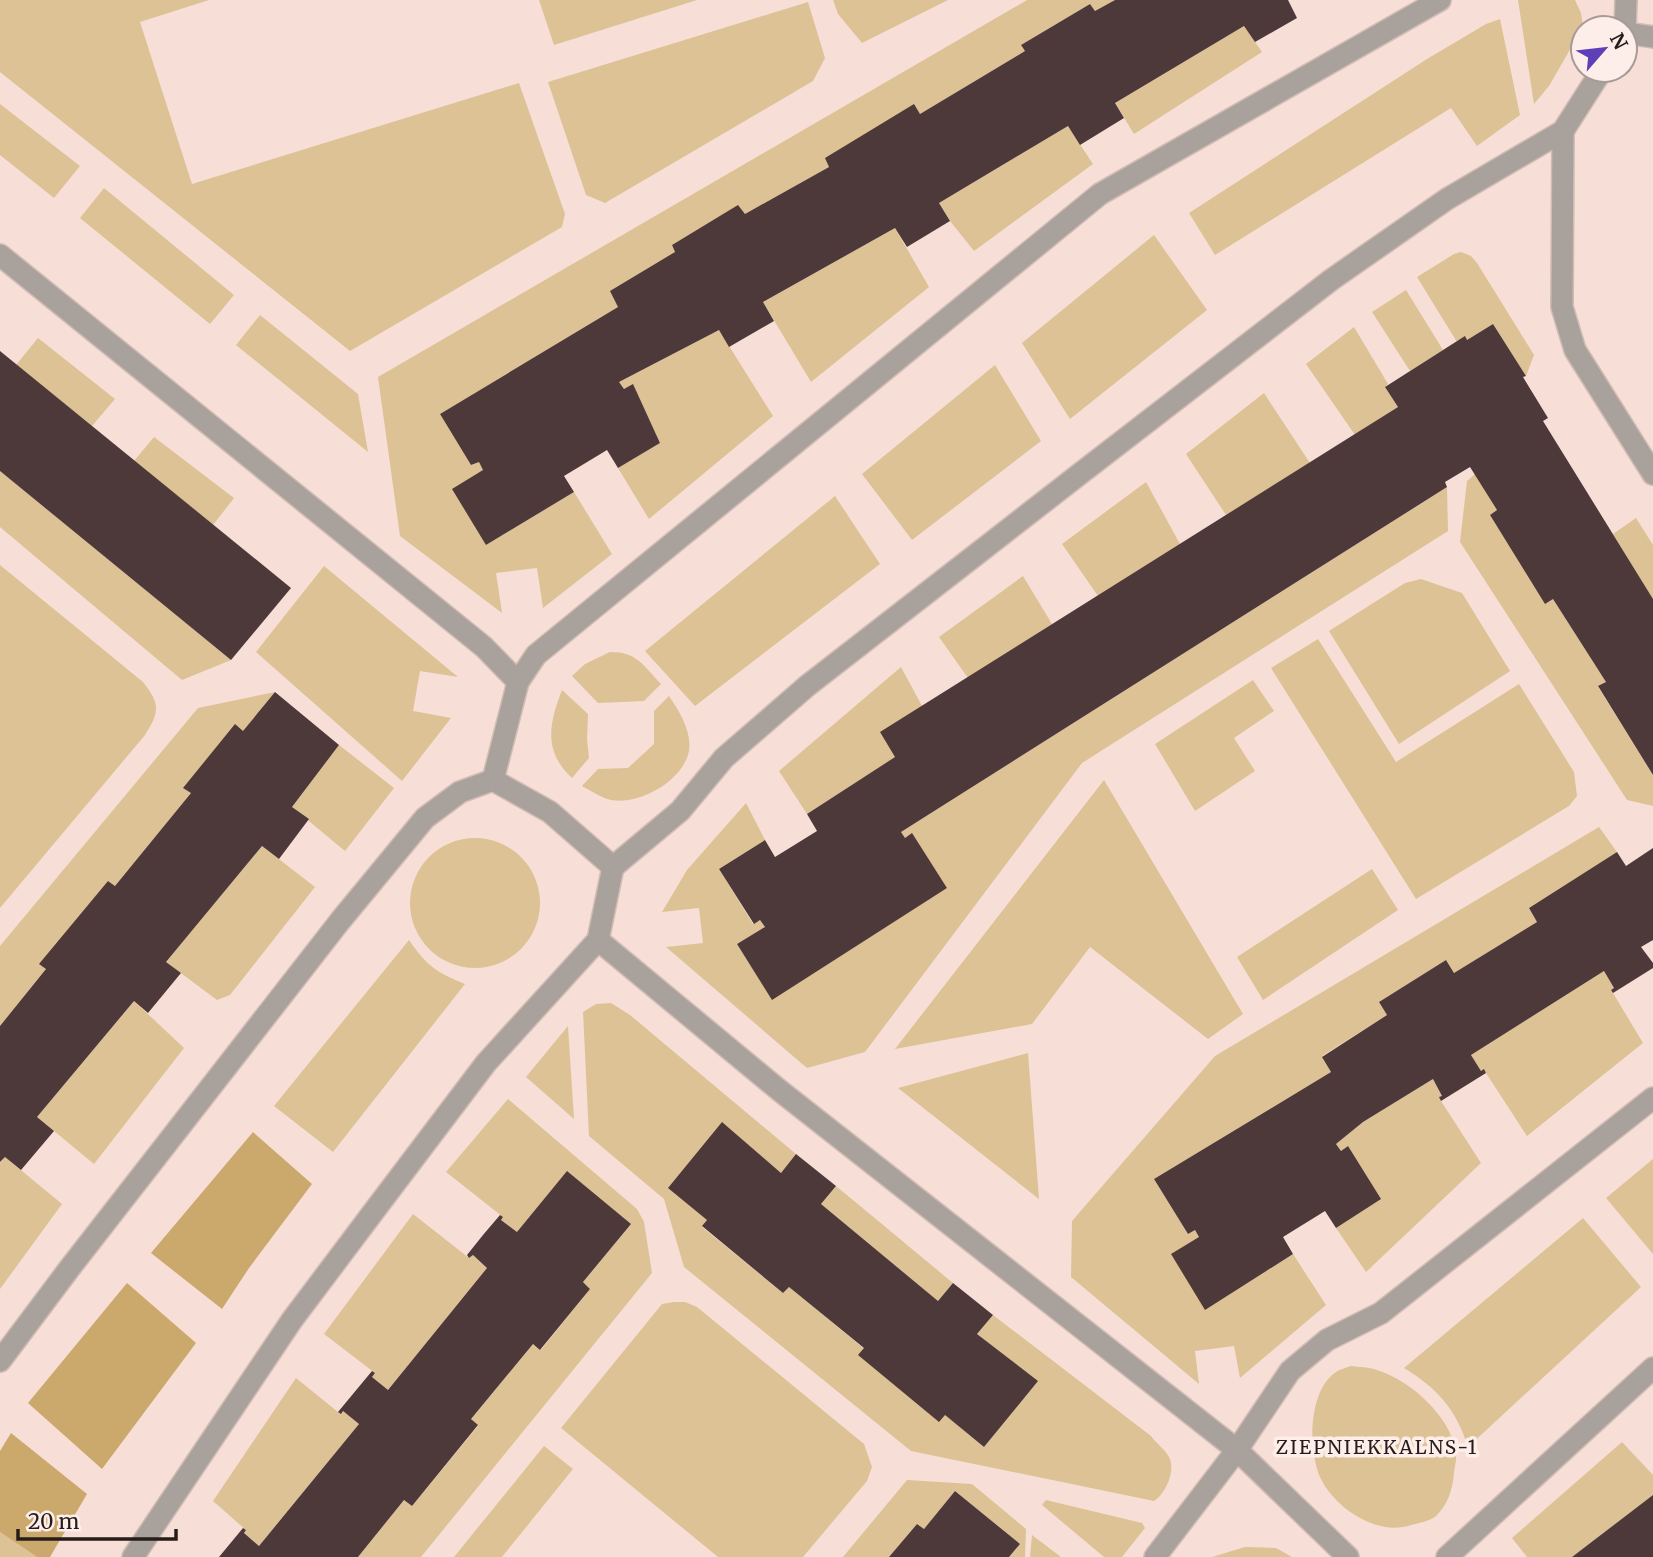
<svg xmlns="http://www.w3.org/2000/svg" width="1653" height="1557" viewBox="0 0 1653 1557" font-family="Merriweather,serif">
  <rect width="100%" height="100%" fill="#f7dfd7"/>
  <!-- green -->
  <g fill="#ddc295">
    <path d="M 0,0 L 209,0 L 140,22 L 192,184 L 519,83 L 565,214 L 562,227 L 350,351 L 0,72 Z"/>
    <path d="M 539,0 L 697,0 L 554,45 Z"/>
    <path d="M 833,0 L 948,0 L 862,43 L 838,14 Z"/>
    <path d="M 1027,0 L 1115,0 L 1095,11 L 1090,4 L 1021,45 L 1025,51 L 920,114 L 914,105 L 826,158 L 829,167 L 745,214 L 738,206 L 672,245 L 675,252 L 618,307 L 440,414 L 471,465 L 479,462 L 483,470 L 486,545 L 574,492 L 612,554 L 543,608 L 537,568 L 496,573 L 502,613 L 400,536 L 378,377 Z"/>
    <path d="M 1518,0 L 1575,0 L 1581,13 L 1583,27 L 1549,86 L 1534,104 Z"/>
    <path d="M 808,2 L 825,58 L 813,81 L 605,203 L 586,195 L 548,82 Z"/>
    <path d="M 1500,19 L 1520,115 L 1477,146 L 1451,108 L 1215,255 L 1189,213 L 1427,59 L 1486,24 Z"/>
    <path d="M 1244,26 L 1262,52 L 1134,134 L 1115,103 Z"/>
    <path d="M 0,104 L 80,166 L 54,198 L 0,155 Z"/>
    <path d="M 1068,126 L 1093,164 L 974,251 L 950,221 L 939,203 Z"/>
    <path d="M 104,188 L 234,295 L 210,324 L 80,218 Z"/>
    <path d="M 895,228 L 929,287 L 811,382 L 763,302 Z"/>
    <path d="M 1154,235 L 1207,310 L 1070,419 L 1022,343 Z"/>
    <path d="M 1461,252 L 1471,256 L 1477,263 L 1534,355 L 1526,376 L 1493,324 L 1467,340 L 1457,342 L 1417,277 L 1454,254 Z"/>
    <path d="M 1406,290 L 1443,350 L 1410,371 L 1372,312 Z"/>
    <path d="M 260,315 L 358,394 L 368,452 L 236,345 Z"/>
    <path d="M 1354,327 L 1388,384 L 1385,387 L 1398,407 L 1355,435 L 1306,364 Z"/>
    <path d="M 719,330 L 773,416 L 649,519 L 618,468 L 660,443 L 633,385 L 624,389 L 619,382 Z"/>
    <path d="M 38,338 L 115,399 L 92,426 L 16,365 Z"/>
    <path d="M 995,365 L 1041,441 L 912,540 L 862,474 Z"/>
    <path d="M 1264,393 L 1310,463 L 1226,515 L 1186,454 Z"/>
    <path d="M 154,437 L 234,498 L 213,525 L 134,461 Z"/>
    <path d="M 0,471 L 231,660 L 182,680 L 0,527 Z"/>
    <path d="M 1475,474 L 1497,510 L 1490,515 L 1545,603 L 1553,599 L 1606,682 L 1598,687 L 1653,775 L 1653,806 L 1627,800 L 1460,542 L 1467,481 Z"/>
    <path d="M 1146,482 L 1180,544 L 1098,596 L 1062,544 Z"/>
    <path d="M 1447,487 L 1448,531 L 1082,763 L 865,1052 L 807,1068 L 666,947 L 703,943 L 699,908 L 662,912 L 687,870 L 746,803 L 765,840 L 719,869 L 753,924 L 760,920 L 765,927 L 737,944 L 772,999 L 947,888 L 912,834 L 905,838 L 901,832 Z"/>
    <path d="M 835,496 L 880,564 L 695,706 L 645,651 Z"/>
    <path d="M 1636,518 L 1653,545 L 1653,599 L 1613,534 Z"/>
    <path d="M 0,565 L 143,682 C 160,704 160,711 145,735 L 0,908 Z"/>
    <path d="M 324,566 L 458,677 L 420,671 L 413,711 L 451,718 L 402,781 L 256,652 Z"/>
    <path d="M 1023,576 L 1052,624 L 968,678 L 939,637 Z"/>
    <path d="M 1421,579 L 1462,593 L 1510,671 L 1399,744 L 1329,631 L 1405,583 Z"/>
    <path d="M 1318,639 L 1396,762 L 1519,684 L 1574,772 L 1577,796 L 1569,806 L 1416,899 L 1271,668 Z"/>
    <path d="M 610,652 C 637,652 643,665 661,684 L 644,701 L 598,703 L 572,676 L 585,664 Z"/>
    <path d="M 901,667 L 922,706 L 895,757 L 807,814 L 779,771 Z"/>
    <path d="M 1253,680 L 1274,711 L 1234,738 L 1255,771 L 1195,811 L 1155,744 Z"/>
    <path d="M 562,690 L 588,714 L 587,739 L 589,758 L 572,778 C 543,751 549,724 562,690 Z"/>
    <path d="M 275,692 L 243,731 L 235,725 L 191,793 L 115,886 L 108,881 L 46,969 L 0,1026 L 0,946 L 198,708 Z"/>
    <path d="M 669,696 C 679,711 692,731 689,751 C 683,781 640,805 611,800 C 602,798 591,791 582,786 L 598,769 L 628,768 L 654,744 L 654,711 Z"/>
    <path d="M 339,745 L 394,788 L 345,851 L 292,807 Z"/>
    <path d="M 1104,780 L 1243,1014 L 1208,1039 L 1090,947 L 1032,1024 L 895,1049 Z"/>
    <path d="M 1599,827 L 1617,852 L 1529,908 L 1537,922 L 1454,973 L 1446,960 L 1379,1002 L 1387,1015 L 1322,1056 L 1331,1072 L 1154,1179 L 1188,1234 L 1195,1230 L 1199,1237 L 1205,1309 L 1293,1254 L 1326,1305 L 1240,1378 L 1234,1346 L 1195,1351 L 1199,1384 L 1071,1277 L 1072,1221 L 1215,1056 Z"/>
    <circle cx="475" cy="903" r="65"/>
    <path d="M 262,846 L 315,887 L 230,995 L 217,1000 L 166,962 Z"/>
    <path d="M 1372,869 L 1398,910 L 1263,1000 L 1237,957 Z"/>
    <path d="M 409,940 C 427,966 436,972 465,984 L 333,1152 L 274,1106 Z"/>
    <path d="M 1604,971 L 1614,988 L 1611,990 L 1613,993 L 1643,1043 L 1527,1136 L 1484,1070 L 1481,1071 L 1471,1055 Z"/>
    <path d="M 134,1001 L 184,1048 L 94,1164 L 37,1117 Z"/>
    <path d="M 611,1003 L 630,1015 L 796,1154 L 781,1173 L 723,1123 L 707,1220 L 702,1227 L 783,1293 L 789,1287 L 984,1447 L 1037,1381 L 977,1334 L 993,1315 L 1151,1436 C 1156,1443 1167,1451 1170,1459 C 1175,1473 1165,1494 1154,1501 L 911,1451 L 684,1267 L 664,1199 L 589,1136 L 583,1012 L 596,1004 Z"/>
    <path d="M 568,1026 L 574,1119 L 526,1077 Z"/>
    <path d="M 1028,1053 L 1039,1199 L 898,1088 Z"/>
    <path d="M 1433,1079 L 1442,1096 L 1440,1097 L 1441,1101 L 1481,1163 L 1366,1272 L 1336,1228 L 1348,1146 L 1341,1151 L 1336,1144 L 1363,1122 Z"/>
    <path d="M 508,1099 L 637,1209 L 644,1222 L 652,1273 L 421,1557 L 358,1557 L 404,1500 L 412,1506 L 478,1426 L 471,1419 L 533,1344 L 541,1350 L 590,1289 L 583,1282 L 631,1224 L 517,1232 L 501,1220 L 503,1217 L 446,1172 Z"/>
    <path d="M 5,1157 L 62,1204 L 0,1289 L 0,1163 Z"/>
    <path d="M 1653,1159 L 1653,1254 L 1606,1198 Z"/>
    <path d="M 836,1186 L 953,1283 L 938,1301 L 821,1204 Z"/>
    <path d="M 413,1214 L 469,1258 L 473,1255 L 487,1268 L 388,1390 L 372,1377 L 375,1373 L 324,1334 Z"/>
    <path d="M 1583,1218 L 1641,1287 L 1468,1447 C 1456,1409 1437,1388 1404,1368 Z"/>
    <path d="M 674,1302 L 685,1302 L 697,1307 L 864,1444 L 872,1467 L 867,1481 L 803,1557 L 718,1557 L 561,1428 L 662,1304 Z"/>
    <path d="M 1351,1366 C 1359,1367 1369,1367 1377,1370 C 1410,1380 1450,1416 1456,1451 C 1457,1458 1455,1466 1454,1472 C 1453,1488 1448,1505 1436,1516 C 1430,1521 1419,1523 1411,1525 C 1378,1537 1334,1508 1320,1477 C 1308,1449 1308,1391 1336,1372 C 1340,1369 1346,1368 1351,1366 Z"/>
    <path d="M 296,1378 L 338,1412 L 341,1414 L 343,1411 L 359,1424 L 259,1546 L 244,1533 L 246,1530 L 213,1501 Z"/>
    <path d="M 1622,1442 L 1653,1475 L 1653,1495 L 1572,1557 L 1527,1557 L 1512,1538 Z"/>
    <path d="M 544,1446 L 573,1469 L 502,1557 L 454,1557 Z"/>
    <path d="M 907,1480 L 972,1484 L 1026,1529 L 1025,1557 L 1009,1557 L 1020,1544 L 955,1491 L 924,1529 L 917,1524 L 889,1557 L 843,1557 Z"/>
    <path d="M 1046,1500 L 1142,1523 L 1145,1528 L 1122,1557 L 1104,1557 L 1042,1505 Z"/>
    <path d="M 0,1532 L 37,1557 L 0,1557 Z"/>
    <path d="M 1032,1535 L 1061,1557 L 1030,1557 Z"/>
    <path d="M 1245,1547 L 1276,1548 L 1292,1557 L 1212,1557 Z"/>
  </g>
  <!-- forest -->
  <g fill="#cba86c">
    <path d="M 253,1132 L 312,1184 L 249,1268 L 222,1309 L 151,1253 Z"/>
    <path d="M 127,1283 L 196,1343 L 102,1469 L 28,1403 Z"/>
    <path d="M 11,1433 L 87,1494 L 50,1557 L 37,1557 L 0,1532 L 0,1451 Z"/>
  </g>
  <!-- building -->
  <g fill="#4d393a">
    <path d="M 1115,0 L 1288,0 L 1297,18 L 1255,42 L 1244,26 L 1115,103 L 1124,118 L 1080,145 L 1068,126 L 939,203 L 950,221 L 907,247 L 895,228 L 763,302 L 774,321 L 729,347 L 719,330 L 619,382 L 624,389 L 633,384 L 660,443 L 618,468 L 607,450 L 564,476 L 574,492 L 486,545 L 452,489 L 483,470 L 479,462 L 471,465 L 440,414 L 618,307 L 610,291 L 675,252 L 672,245 L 738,205 L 745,214 L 829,167 L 825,158 L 914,104 L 920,114 L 1025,51 L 1021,45 L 1090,4 L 1095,11 Z"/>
    <path d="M 1493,324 L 1526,376 L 1523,377 L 1548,418 L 1543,421 L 1653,599 L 1653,775 L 1598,686 L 1606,682 L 1553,599 L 1545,604 L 1490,515 L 1497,510 L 1470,467 L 1445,482 L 1447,487 L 901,832 L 905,838 L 912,833 L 947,888 L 772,1000 L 737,944 L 765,927 L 760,920 L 754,924 L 719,869 L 765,840 L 775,857 L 817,831 L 807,814 L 895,757 L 880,732 L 1398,407 L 1385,387 L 1465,336 L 1467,340 Z"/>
    <path d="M 0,351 L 291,588 L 231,660 L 0,471 Z"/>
    <path d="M 275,692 L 339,745 L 292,807 L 309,819 L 279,859 L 262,846 L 166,962 L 181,973 L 148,1013 L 134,1001 L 37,1117 L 54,1131 L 21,1170 L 5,1157 L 0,1162 L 0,1026 L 46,969 L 39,964 L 108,881 L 115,886 L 191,793 L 183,788 L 235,724 L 243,731 Z"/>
    <path d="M 1653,848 L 1653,940 L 1641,947 L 1653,963 L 1653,968 L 1613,993 L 1611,990 L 1614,988 L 1604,971 L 1471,1055 L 1481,1071 L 1484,1069 L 1486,1073 L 1441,1101 L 1439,1097 L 1442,1096 L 1433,1079 L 1363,1122 L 1336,1144 L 1341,1151 L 1348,1146 L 1381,1199 L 1336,1228 L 1325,1211 L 1283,1237 L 1293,1254 L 1205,1310 L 1171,1254 L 1199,1237 L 1195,1230 L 1188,1234 L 1154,1179 L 1331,1072 L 1322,1057 L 1387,1015 L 1379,1002 L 1446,960 L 1454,973 L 1537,922 L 1529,908 L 1617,852 L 1626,866 Z"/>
    <path d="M 722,1122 L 781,1173 L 796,1154 L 836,1186 L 821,1204 L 938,1301 L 953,1283 L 993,1315 L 977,1334 L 1038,1381 L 984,1447 L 945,1415 L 939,1422 L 858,1355 L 864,1348 L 789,1287 L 783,1293 L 702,1226 L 707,1220 L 668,1188 Z"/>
    <path d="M 567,1171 L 631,1224 L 583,1282 L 590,1289 L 540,1350 L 533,1344 L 471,1419 L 478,1425 L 412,1506 L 404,1500 L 358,1557 L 219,1557 L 243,1528 L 246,1530 L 244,1533 L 259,1546 L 359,1424 L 343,1411 L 341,1414 L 338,1412 L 372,1371 L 375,1373 L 372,1377 L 388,1390 L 487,1268 L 473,1255 L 469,1258 L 467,1255 L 483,1235 L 500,1215 L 503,1217 L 501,1220 L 517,1232 Z"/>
    <path d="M 955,1491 L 1020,1544 L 1009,1557 L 889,1557 L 917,1524 L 924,1529 Z"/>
    <path d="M 1653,1495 L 1653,1557 L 1572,1557 Z"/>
  </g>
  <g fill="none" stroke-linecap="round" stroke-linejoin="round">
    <defs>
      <g id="minor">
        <path d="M 1625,33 L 1626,0"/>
        <path d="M 1626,33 L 1653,37"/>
        <path d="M 1563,131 L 1562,307 L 1575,350 L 1653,474"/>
        <path d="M 0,255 L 484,647 L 518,682"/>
        <path d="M 613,867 L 680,811 L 724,758 L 807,686 L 1081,473 L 1331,280 L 1447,199 L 1563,131 L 1602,70"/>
        <path d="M 598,940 L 779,1090 L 1237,1450 L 1348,1557"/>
        <path d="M 0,1361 L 69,1269 L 340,921 L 425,818 L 460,792 L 493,780"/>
        <path d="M 133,1557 L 292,1320 L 371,1215 L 486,1063 L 598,940 L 613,867 L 550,812 L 493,780 L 518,682 L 536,655 L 1100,194 L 1440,0"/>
        <path d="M 1155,1557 L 1237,1450 L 1290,1371 L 1327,1340 L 1381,1313 L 1653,1098"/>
        <path d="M 1447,1557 L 1653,1368"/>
      </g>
    </defs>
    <!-- minor casing -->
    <use href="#minor" stroke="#d1bcb5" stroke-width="24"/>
    <!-- minor -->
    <use href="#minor" stroke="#a9a19b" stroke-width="21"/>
  </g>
  <g text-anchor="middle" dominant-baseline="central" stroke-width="7" stroke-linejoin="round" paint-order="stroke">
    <!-- neighbourhood labels -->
    <g font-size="19" letter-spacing="2" fill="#261d1b" stroke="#fdeeea">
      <text x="1377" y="1447">ZIEPNIEKKALNS-1</text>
    </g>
  </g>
  <!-- north arrow -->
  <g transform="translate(1604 49) rotate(62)"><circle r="33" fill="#fdeeea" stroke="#a79a97" stroke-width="2"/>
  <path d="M0-5L12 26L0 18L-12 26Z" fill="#5f3fb7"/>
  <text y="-10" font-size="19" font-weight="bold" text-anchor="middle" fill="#261d1b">N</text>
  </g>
  <!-- scale -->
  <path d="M18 1529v10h158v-10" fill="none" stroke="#261d1b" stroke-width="3.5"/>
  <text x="28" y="1529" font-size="21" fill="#261d1b" stroke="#fdeeea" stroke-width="5" paint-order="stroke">20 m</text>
</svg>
